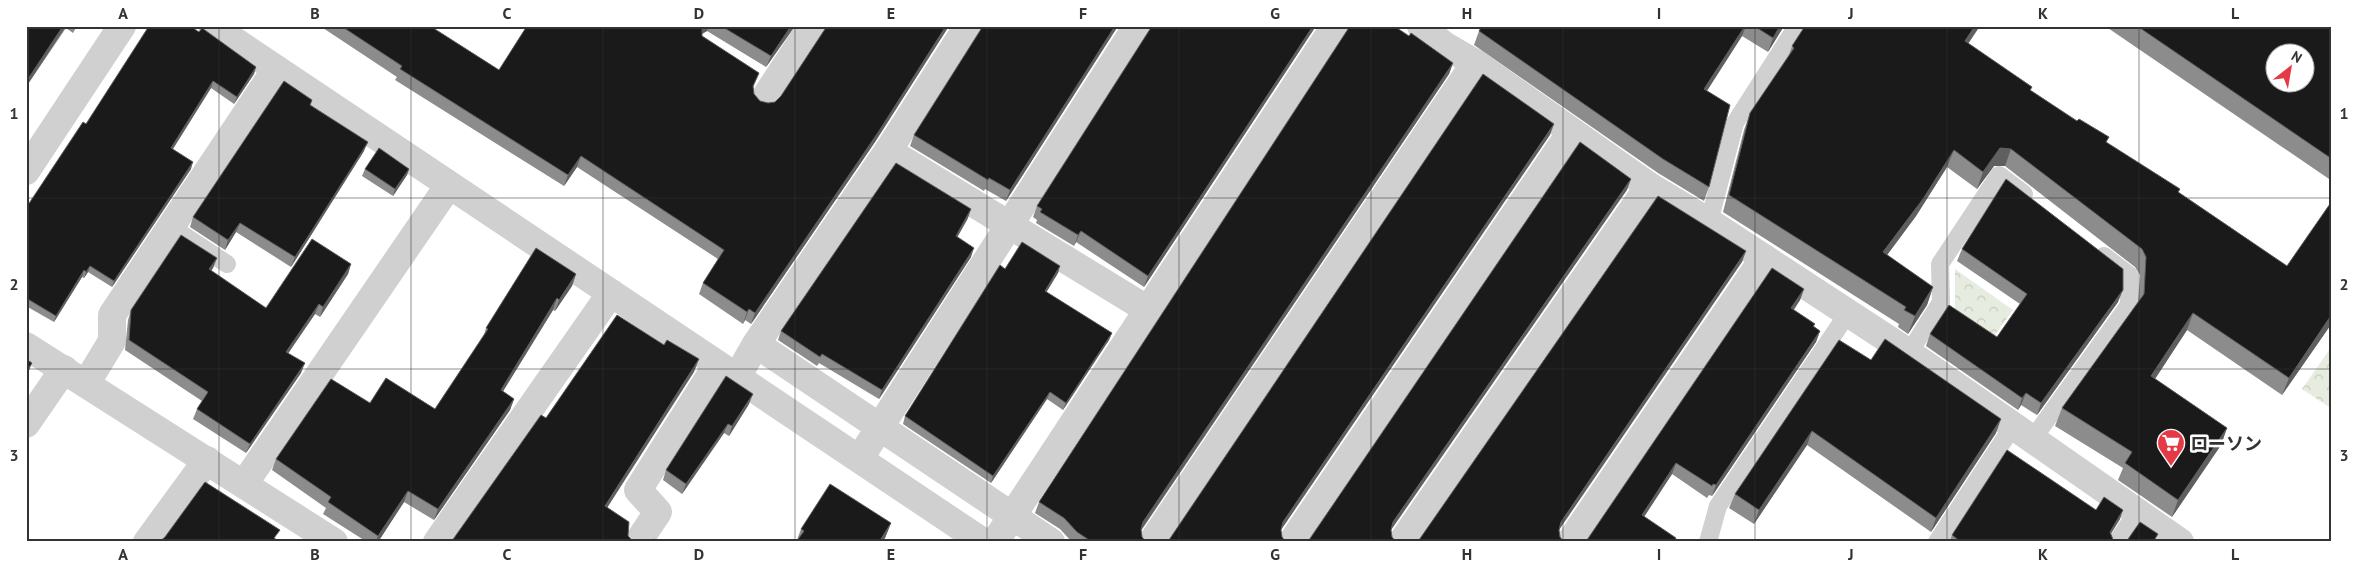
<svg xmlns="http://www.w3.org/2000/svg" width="2358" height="568" viewBox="0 0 2358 568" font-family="'PT Sans','Noto Sans JP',sans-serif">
  <defs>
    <pattern id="park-crowns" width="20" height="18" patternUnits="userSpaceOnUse" patternTransform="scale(1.25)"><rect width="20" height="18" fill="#e6ecdf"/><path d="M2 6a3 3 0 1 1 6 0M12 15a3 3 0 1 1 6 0" fill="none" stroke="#c6cbc0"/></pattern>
  </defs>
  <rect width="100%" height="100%" fill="#fff"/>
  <!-- park -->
  <g fill="url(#park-crowns)">
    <path d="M 1955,269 L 2013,310 L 1992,339 L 1955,313 Z"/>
    <path d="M 2332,346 L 2332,409 L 2302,389 Z"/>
  </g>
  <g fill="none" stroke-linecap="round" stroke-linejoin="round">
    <!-- service -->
    <g stroke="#d0d0d0" stroke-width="18">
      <path d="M 1709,222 L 1735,123 L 1797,26"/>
      <path d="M 171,227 L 227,264"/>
      <path d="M 1909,353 L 1941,302 L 1940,264 L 1999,175 L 2024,194"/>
      <path d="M 2032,440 L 2129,305 L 2129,275 L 2104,256"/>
      <path d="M 1708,542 L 1718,506 L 1848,313"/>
      <path d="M 1937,542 L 2013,426"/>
      <path d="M 2117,542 L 2137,512"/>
    </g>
    <!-- minor -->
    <g stroke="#d0d0d0" stroke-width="28">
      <path d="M 212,26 L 983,542"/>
      <path d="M 764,99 L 812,26"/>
      <path d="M 888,151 L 1150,311"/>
      <path d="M 26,171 L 122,26"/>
      <path d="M 756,344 L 1051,542"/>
      <path d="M 26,346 L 334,542"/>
      <path d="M 737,377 L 756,344 L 888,151 L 968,26"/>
      <path d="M 86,384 L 112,341 L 112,315 L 276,69"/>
      <path d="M 26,424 L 64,369"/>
      <path d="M 860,458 L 1137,26"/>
      <path d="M 244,484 L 449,185"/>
      <path d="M 147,542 L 207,460"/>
      <path d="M 437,542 L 611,293"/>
      <path d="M 638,542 L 658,512 L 638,490 L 717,365"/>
      <path d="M 995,542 L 1335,26"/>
      <path d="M 1152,542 L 1475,63"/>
      <path d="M 1292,542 L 1571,132"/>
      <path d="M 1402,542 L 1649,186"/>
      <path d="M 1570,542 L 1764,258"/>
    </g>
    <!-- tertiary -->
    <path stroke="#d0d0d0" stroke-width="28" d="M 1421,26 L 1444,45 L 1475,63 L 1649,186 L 1709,222 L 1900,347 L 2180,542"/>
  </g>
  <!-- wall -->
  <g fill="#8c8c8c">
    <path d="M 26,26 L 77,26 L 73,33 L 66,28 L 26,87 Z"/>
    <path d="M 320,26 L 430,26 L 499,70 L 527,26 L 795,26 L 766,67 L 707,31 L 702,34 L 702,36 L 759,73 L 753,88 L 754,94 L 760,101 L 768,103 L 775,102 L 781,96 L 827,26 L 949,26 L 875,142 L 751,324 L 745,320 L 743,324 L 699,294 L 703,283 L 718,259 L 577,167 L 564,186 L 395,80 L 397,77 Z"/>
    <path d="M 1118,26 L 1006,201 L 985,189 L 984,191 L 910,146 L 914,135 Z"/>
    <path d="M 1316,26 L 1144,287 L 1076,242 L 1074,246 L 1036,223 L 1037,220 L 1033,217 L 1037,206 Z"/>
    <path d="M 1482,26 L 1784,26 L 1768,52 L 1742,36 L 1707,91 L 1709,187 L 1704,201 L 1658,173 L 1474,45 L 1479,31 L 1482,27 Z"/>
    <path d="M 2105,26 L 2332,26 L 2332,181 Z"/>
    <path d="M 199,32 L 256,67 L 254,74 L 234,104 L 211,88 L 173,149 L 191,169 L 112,287 L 88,272 L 84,278 L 82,277 L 54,322 L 26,306 L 26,208 L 86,124 Z"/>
    <path d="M 1968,44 L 2032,87 L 2030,91 L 2287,266 L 2332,201 L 2332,323 L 2282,395 L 2187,330 L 2155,379 L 2227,428 L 2221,445 L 2172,517 L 2118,480 L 2123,468 L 2055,426 L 2062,408 L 2138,302 L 2140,275 L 2135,267 L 2005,166 L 1994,166 L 1977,189 L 1947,167 L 1916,216 L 1887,255 L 1933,287 L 1927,305 L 1908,334 L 1898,327 L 1899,324 L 1723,212 L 1744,130 L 1750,113 L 1788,58 L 1792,46 Z"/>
    <path d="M 1453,63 L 1449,74 L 1141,531 L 1142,537 L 1146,542 L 1072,542 L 1060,529 L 1035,513 L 1039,502 Z"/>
    <path d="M 311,105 L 364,151 L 291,267 L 236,232 L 225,250 L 190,227 L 193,217 Z"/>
    <path d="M 365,169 L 409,169 L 407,175 L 393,196 L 362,176 Z"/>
    <path d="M 968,218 L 957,237 L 971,257 L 879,399 L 819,363 L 817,366 L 778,340 L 781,331 Z"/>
    <path d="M 1962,249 L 2118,302 L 2037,415 L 2021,405 L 2018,410 L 1926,346 L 1930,334 L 1997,337 L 2020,304 L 1957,261 Z"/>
    <path d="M 217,258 L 213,268 L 211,271 L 266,308 L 351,264 L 348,274 L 320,317 L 315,314 L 288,353 L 301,373 L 246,453 L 193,419 L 197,409 L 202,401 L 125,350 L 128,320 L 131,310 Z"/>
    <path d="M 1060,266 L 1058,273 L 1046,292 L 1112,333 L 1109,340 L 1063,410 L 1047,399 L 991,483 L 903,424 L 905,416 L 1005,269 Z"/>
    <path d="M 576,274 L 572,286 L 555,311 L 553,310 L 503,391 L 514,399 L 510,410 L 434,520 L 404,502 L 378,542 L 367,542 L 323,514 L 326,508 L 272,470 L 276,459 L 370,403 L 435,409 L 484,335 L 486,328 Z"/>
    <path d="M 1804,289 L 1800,300 L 1794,310 L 1815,324 L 1814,327 L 1820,331 L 1816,342 L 1712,496 L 1709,495 L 1707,498 L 1672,474 L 1644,517 L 1676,538 L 1675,542 L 1585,542 Z"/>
    <path d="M 1871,360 L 1996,433 L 1931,532 L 1807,445 L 1754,524 L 1729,508 L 1735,494 Z"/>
    <path d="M 749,404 L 729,436 L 724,433 L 682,494 L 663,480 L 666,470 Z"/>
    <path d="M 2096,510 L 2120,519 L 2111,534 L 2114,542 L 1949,542 L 1952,535 Z"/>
    <path d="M 891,523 L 885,538 L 797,540 L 801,529 Z"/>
  </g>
  <!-- shaded-wall -->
  <g fill="#5f5f5f">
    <path d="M 63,26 L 66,26 L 26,87 L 26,82 Z"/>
    <path d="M 702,26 L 709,26 L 707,31 L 698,36 Z"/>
    <path d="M 791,26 L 795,26 L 766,67 L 771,56 Z"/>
    <path d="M 946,26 L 949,26 L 875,142 L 751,324 L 755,313 Z"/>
    <path d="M 1115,26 L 1118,26 L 1006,201 L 1010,190 Z"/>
    <path d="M 1313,26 L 1316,26 L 1144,287 L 1148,276 Z"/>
    <path d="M 1745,26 L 1746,26 L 1742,36 L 1699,103 L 1704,89 Z"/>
    <path d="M 1780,26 L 1784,26 L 1768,52 L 1773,38 Z"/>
    <path d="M 1975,26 L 1980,26 L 1958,59 L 1965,41 Z"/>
    <path d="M 1453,63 L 1449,74 L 1139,533 L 1143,522 Z"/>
    <path d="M 256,67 L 254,74 L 234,104 L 237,97 Z"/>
    <path d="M 213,81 L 211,88 L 169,155 L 171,148 Z"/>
    <path d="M 1554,124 L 1550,135 L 1279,533 L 1283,522 Z"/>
    <path d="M 368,142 L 364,151 L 291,267 L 295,257 Z"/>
    <path d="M 2000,148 L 2011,149 L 2005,166 L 1994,166 L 1977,189 L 1983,172 Z"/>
    <path d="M 1954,150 L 1947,167 L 1916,216 L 1876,270 L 1883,252 Z"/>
    <path d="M 581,156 L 577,167 L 564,186 L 568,175 Z"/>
    <path d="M 193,162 L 191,169 L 112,287 L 114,281 Z"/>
    <path d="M 409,169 L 407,175 L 393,196 L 395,189 Z"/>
    <path d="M 1631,179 L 1627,190 L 1389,533 L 1393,522 Z"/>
    <path d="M 971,209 L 968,218 L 953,245 L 956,236 Z"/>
    <path d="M 240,223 L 236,232 L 225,250 L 228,240 Z"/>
    <path d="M 1081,231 L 1076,242 L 1074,246 L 1078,235 Z"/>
    <path d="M 974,248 L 971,257 L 879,399 L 882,390 Z"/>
    <path d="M 1746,251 L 1742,262 L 1557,533 L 1561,522 Z"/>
    <path d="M 217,258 L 213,268 L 206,279 L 209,269 Z"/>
    <path d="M 351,264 L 348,274 L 320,317 L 323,307 Z"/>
    <path d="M 90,266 L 88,272 L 84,278 L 86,272 Z"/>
    <path d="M 1060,266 L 1058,273 L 1043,298 L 1045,291 Z"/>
    <path d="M 84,270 L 82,277 L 54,322 L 56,316 Z"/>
    <path d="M 576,274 L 572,286 L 555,311 L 559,300 Z"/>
    <path d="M 1933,287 L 1927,305 L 1908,334 L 1915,316 Z"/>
    <path d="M 1804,289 L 1800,300 L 1787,319 L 1791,308 Z"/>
    <path d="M 2123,290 L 2118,302 L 2037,415 L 2041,403 Z"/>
    <path d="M 557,298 L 553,310 L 497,401 L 501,390 Z"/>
    <path d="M 319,304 L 315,314 L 283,361 L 286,352 Z"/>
    <path d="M 749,309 L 745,320 L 743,324 L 747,312 Z"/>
    <path d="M 2193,313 L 2187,330 L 2145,394 L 2151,376 Z"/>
    <path d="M 2332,314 L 2332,323 L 2282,395 L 2289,378 Z"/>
    <path d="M 1820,331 L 1816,342 L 1712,496 L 1716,485 Z"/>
    <path d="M 1112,333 L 1109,340 L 1063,410 L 1066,403 Z"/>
    <path d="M 699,359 L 694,372 L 600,519 L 605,506 Z"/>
    <path d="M 32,363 L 28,373 L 26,377 L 26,372 Z"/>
    <path d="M 305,363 L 301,373 L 246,453 L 250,444 Z"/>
    <path d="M 1050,392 L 1047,399 L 991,483 L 993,476 Z"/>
    <path d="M 2026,393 L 2021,405 L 2018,410 L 2022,398 Z"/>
    <path d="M 753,394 L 749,404 L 729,436 L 732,426 Z"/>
    <path d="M 514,399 L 510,410 L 434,520 L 438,509 Z"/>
    <path d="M 2001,419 L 1996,433 L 1931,532 L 1936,518 Z"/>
    <path d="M 728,424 L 724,433 L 682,494 L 686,484 Z"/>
    <path d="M 2227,428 L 2221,445 L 2172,517 L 2178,500 Z"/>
    <path d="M 1812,431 L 1807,445 L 1754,524 L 1759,510 Z"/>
    <path d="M 1676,463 L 1672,474 L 1638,526 L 1642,515 Z"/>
    <path d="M 408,491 L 404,502 L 378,542 L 376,542 L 378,536 Z"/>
    <path d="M 2123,510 L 2120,519 L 2106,541 L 2110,532 Z"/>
    <path d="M 891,523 L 885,538 L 883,542 L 879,542 Z"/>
  </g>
  <!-- building -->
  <g fill="#1a1a1a" stroke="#5f5f5f" fill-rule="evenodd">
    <path d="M 26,26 L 63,26 L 26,82 Z"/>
    <path d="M 149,26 L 190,26 L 199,32 L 202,28 L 256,67 L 237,97 L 213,81 L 171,148 L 193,162 L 114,281 L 90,266 L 86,272 L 84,270 L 56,316 L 26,298 L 26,208 L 83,122 L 86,124 Z"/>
    <path d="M 341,26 L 430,26 L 499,70 L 527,26 L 702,26 L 702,36 L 759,73 L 753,86 L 754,94 L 760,101 L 768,103 L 775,102 L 781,96 L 827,26 L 946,26 L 879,131 L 755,313 L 749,309 L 747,312 L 703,283 L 724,250 L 581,156 L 568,175 L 400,69 L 402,66 Z"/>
    <path d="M 721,26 L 791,26 L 771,56 Z"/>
    <path d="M 983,26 L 1115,26 L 1010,190 L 989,178 L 988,180 L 914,135 Z"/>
    <path d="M 1152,26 L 1313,26 L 1148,276 L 1081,231 L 1078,235 L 1040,212 L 1042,209 L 1037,206 Z"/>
    <path d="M 1350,26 L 1394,26 L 1409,36 L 1411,33 L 1453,63 L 1143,522 L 1141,529 L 1142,537 L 1146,542 L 1092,542 L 1077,532 L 1064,518 L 1039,502 Z"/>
    <path d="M 1482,26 L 1745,26 L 1704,89 L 1730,105 L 1709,187 L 1663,159 L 1479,31 Z"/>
    <path d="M 1754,26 L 1780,26 L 1773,38 Z"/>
    <path d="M 1805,26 L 1975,26 L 1965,41 L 2032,87 L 2030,90 L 2077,121 L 2079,119 L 2109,137 L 2106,142 L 2180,189 L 2178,192 L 2287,266 L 2332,201 L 2332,314 L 2289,378 L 2193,313 L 2151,376 L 2227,428 L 2178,500 L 2125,463 L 2132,452 L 2062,408 L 2144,294 L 2146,257 L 2142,249 L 2011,149 L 2000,148 L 1983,172 L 1954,150 L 1923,199 L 1883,252 L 1933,287 L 1915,316 L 1904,310 L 1906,307 L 1729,195 L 1750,113 L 1794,48 L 1792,46 Z"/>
    <path d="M 2137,26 L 2332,26 L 2332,159 ZM 2276,52 L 2306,52 L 2306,82 L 2276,82 Z"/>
    <path d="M 1483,74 L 1554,124 L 1283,522 L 1281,530 L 1282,537 L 1286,542 L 1166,542 L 1169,540 Z"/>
    <path d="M 284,81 L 312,100 L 310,105 L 368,142 L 295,257 L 240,223 L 228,240 L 193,217 Z"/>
    <path d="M 1580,142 L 1631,179 L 1393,522 L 1391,530 L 1392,537 L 1396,542 L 1307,542 L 1309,540 Z"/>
    <path d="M 379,148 L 409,169 L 395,189 L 365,169 Z"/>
    <path d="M 896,163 L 971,209 L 956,236 L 974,248 L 882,390 L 822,354 L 820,357 L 781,331 Z"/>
    <path d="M 2006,179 L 2123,269 L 2123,290 L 2041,403 L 2026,393 L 2022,398 L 1930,334 L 1949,305 L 1997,337 L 2027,294 L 1962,249 Z"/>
    <path d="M 1658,196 L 1746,251 L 1561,522 L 1559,530 L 1560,537 L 1564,542 L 1417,542 L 1419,540 Z"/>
    <path d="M 181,235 L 217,258 L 209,269 L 266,308 L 312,239 L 351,264 L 323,307 L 319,304 L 286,352 L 305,363 L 250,444 L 197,409 L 208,392 L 129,340 L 131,310 Z"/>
    <path d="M 1022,242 L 1060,266 L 1045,291 L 1112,333 L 1066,403 L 1050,392 L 993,476 L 905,416 L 1000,265 L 1005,269 Z"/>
    <path d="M 536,248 L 576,274 L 559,300 L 557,298 L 501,390 L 514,399 L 438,509 L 408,491 L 378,536 L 328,502 L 331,497 L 276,459 L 331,379 L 370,403 L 386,378 L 435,409 L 488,329 L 486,328 Z"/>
    <path d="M 1772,268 L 1804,289 L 1791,308 L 1815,324 L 1813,326 L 1820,331 L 1716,485 L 1713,484 L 1712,486 L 1676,463 L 1642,515 L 1676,538 L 1674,542 L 1585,542 L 1587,540 Z"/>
    <path d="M 617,315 L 664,345 L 667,340 L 699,359 L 605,506 L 629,522 L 628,536 L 634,542 L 450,542 L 454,538 L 541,415 L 546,418 Z"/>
    <path d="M 1885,339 L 2001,419 L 1936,518 L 1812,431 L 1759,510 L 1735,494 L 1839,340 L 1871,360 Z"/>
    <path d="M 26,359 L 32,363 L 26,372 Z"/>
    <path d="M 726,376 L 753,394 L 732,426 L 728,424 L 686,484 L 666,470 Z"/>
    <path d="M 2007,450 L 2096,510 L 2104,497 L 2123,510 L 2110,532 L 2114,542 L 1961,542 L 1952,535 Z"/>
    <path d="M 205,482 L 280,530 L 274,538 L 280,542 L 159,542 L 165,537 Z"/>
    <path d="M 830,484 L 891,523 L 879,542 L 796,542 L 804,531 L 801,529 Z"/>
    <path d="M 2140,522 L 2158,534 L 2153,542 L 2126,542 Z"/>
    <path d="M 654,539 L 658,542 L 649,542 Z"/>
  </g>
  <!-- grid -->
  <path fill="none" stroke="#333" stroke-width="1" stroke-opacity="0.55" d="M 219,26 L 219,542M 411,26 L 411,542M 603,26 L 603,542M 795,26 L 795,542M 987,26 L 987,542M 1179,26 L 1179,542M 1371,26 L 1371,542M 1563,26 L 1563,542M 1755,26 L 1755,542M 1947,26 L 1947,542M 2139,26 L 2139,542M 26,198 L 2332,198M 26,369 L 2332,369"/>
  <!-- icons -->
  <defs>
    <symbol id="supermarket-pin" viewBox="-11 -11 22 30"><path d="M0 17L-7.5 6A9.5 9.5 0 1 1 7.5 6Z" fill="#e63946" stroke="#fff"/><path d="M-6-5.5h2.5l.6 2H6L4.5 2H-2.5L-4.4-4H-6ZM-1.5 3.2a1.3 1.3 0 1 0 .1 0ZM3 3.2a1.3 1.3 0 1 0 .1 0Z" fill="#fff"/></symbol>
  </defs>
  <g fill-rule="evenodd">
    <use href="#supermarket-pin" x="2155" y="427" width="32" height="43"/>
  </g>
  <g text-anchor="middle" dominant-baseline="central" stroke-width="5" stroke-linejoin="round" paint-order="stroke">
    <!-- poi labels -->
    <g font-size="18" font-weight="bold" fill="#333" stroke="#fff" text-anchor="start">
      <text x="2190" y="443">ローソン</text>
    </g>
  </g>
  <!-- border -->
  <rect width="2358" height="568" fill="none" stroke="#ffffff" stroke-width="55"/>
  <!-- north arrow -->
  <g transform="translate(2290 68) rotate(31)"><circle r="24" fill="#ffffff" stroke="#adadad"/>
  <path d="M0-4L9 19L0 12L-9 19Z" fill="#e63946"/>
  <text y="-8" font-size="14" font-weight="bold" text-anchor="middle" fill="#333333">N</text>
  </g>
  <rect x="28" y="28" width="2302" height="512" fill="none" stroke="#333" stroke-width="2"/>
  <g font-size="16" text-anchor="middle" font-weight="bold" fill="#333">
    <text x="123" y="19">A</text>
    <text x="315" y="19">B</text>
    <text x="507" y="19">C</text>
    <text x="699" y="19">D</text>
    <text x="891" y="19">E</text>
    <text x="1083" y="19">F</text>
    <text x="1275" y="19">G</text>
    <text x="1467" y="19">H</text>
    <text x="1659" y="19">I</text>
    <text x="1851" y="19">J</text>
    <text x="2043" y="19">K</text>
    <text x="2235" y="19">L</text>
    <text x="14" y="119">1</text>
    <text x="2344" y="119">1</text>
    <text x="14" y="290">2</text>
    <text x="2344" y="290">2</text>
    <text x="14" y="461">3</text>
    <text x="2344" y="461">3</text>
    <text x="123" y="560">A</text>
    <text x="315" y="560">B</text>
    <text x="507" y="560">C</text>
    <text x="699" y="560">D</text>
    <text x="891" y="560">E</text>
    <text x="1083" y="560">F</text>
    <text x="1275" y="560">G</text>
    <text x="1467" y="560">H</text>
    <text x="1659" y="560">I</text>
    <text x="1851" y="560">J</text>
    <text x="2043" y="560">K</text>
    <text x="2235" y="560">L</text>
  </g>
</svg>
